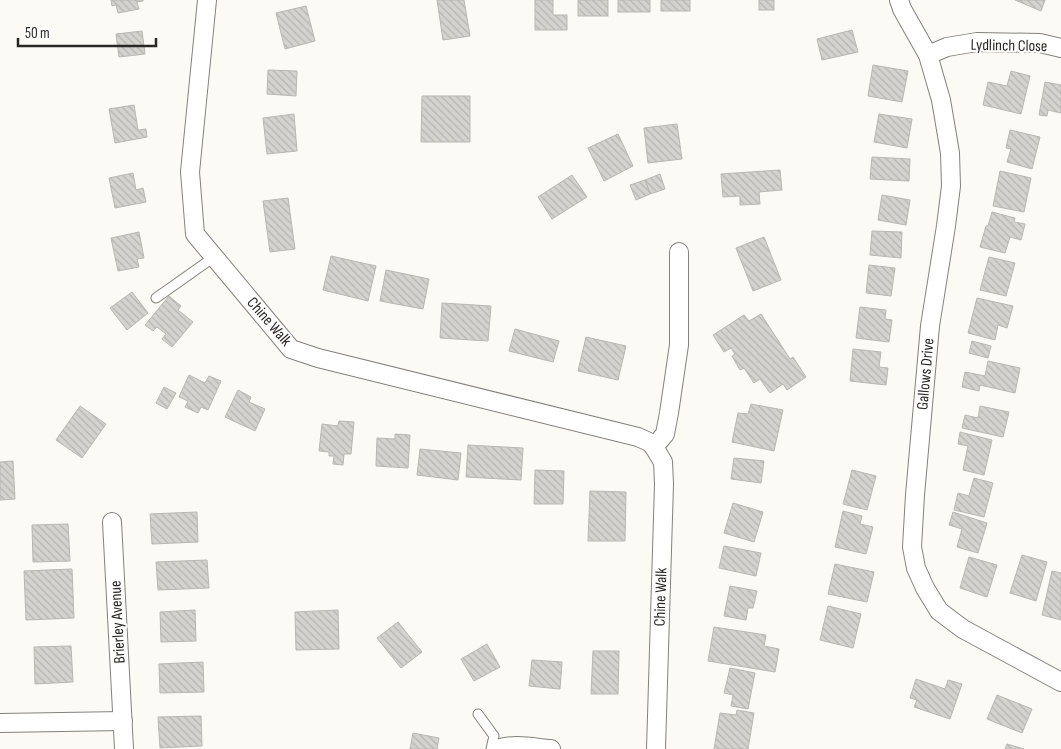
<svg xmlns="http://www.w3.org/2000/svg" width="1061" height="749" viewBox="0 0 1061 749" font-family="'Sofia Sans Condensed',sans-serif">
  <defs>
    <pattern id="building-back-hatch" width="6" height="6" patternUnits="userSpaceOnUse" patternTransform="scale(1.25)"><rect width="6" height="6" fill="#d5d3ce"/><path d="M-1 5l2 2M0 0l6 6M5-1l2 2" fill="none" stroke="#b7b5b1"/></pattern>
  </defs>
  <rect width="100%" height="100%" fill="#fbfaf4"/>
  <!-- building -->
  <g fill="url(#building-back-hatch)" stroke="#b9b7b1">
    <path d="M 111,0 L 143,0 L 143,1 L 137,2 L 139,9 L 118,13 L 116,5 L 112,6 Z"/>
    <path d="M 437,0 L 464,0 L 470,36 L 443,40 Z"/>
    <path d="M 535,0 L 553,0 L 553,15 L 567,15 L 567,30 L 535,30 Z"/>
    <rect x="578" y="0" width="30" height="16"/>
    <rect x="618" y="0" width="32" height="12"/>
    <rect x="661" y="0" width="29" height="11"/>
    <rect x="759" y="0" width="15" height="10"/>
    <path d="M 1015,0 L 1045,0 L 1041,11 Z"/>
    <path d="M 306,6 L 315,41 L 285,49 L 276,13 Z"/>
    <path d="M 852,30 L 858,52 L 822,60 L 817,39 Z"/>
    <path d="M 142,31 L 145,54 L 119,57 L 116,34 Z"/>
    <path d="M 873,65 L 908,71 L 902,102 L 868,96 Z"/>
    <path d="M 268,70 L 297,71 L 296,96 L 267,94 Z"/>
    <path d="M 1011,71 L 1030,76 L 1021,114 L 983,105 L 988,82 L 1007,86 Z"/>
    <path d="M 1045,82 L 1061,85 L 1061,113 L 1048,110 L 1047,116 L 1039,115 Z"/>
    <path d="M 422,96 L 470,96 L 470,142 L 421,142 Z"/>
    <path d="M 134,105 L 138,130 L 146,129 L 147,137 L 115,143 L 109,109 Z"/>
    <path d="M 294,114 L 297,151 L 267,154 L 263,118 Z"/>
    <path d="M 879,114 L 912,119 L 907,148 L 874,142 Z"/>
    <path d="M 677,124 L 682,159 L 648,163 L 644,128 Z"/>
    <path d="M 1010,130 L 1040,137 L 1032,169 L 1007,162 L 1011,149 L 1006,148 Z"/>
    <path d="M 618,134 L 633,166 L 604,181 L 588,148 Z"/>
    <path d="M 872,157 L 910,159 L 909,181 L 870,179 Z"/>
    <path d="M 780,170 L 782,190 L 759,192 L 760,204 L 740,205 L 740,196 L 723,197 L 721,174 Z"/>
    <path d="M 1000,171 L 1031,178 L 1024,212 L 993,206 Z"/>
    <path d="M 133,173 L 136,190 L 143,188 L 146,202 L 115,208 L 109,178 Z"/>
    <path d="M 660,174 L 665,189 L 650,194 L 645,180 Z"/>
    <path d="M 572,175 L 587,197 L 552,219 L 538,197 Z"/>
    <path d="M 645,180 L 650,194 L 636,200 L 630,185 Z"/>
    <path d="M 882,195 L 910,200 L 906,225 L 878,220 Z"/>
    <path d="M 288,198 L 295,249 L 270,252 L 263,201 Z"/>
    <path d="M 992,212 L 1015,218 L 1014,222 L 1025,224 L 1021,240 L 1010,237 L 1005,253 L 980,247 L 986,226 L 988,226 Z"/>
    <path d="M 872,231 L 902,232 L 901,258 L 870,255 Z"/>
    <path d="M 139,232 L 144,258 L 137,259 L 139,267 L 118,271 L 111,238 Z"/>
    <path d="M 764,237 L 781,280 L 753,291 L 736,248 Z"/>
    <path d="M 331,256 L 376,266 L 368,301 L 323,290 Z"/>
    <path d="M 989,257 L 1015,263 L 1006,296 L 980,290 Z"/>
    <path d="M 869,265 L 895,268 L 891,296 L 866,293 Z"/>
    <path d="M 386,270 L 429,279 L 423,309 L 380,301 Z"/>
    <path d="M 132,292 L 148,313 L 127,330 L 110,308 Z"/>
    <path d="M 169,296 L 181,306 L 178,310 L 193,322 L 172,347 L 162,339 L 166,334 L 157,327 L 153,331 L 145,325 Z"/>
    <path d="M 977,298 L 1013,306 L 1007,328 L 998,325 L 995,340 L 968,333 Z"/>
    <path d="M 442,303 L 491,306 L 488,341 L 440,338 Z"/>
    <path d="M 860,307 L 886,310 L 885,319 L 892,320 L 889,342 L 856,338 Z"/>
    <path d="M 761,314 L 790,359 L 793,357 L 806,377 L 787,390 L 783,384 L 770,393 L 760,379 L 754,383 L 744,368 L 740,370 L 732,356 L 735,354 L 731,348 L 724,352 L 713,335 L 744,315 L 749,321 Z"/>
    <path d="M 515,329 L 559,341 L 553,362 L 509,351 Z"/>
    <path d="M 586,337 L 626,346 L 618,380 L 578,371 Z"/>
    <path d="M 972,341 L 991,346 L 988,358 L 969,353 Z"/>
    <path d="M 853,349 L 881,352 L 879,367 L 888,368 L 886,385 L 850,381 Z"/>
    <path d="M 988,361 L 1020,368 L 1015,393 L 980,385 L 979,391 L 962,387 L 965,372 L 985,376 Z"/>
    <path d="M 189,375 L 205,383 L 209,376 L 221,381 L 208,410 L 201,407 L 198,413 L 185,407 L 188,401 L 179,397 Z"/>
    <path d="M 164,387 L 176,393 L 167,409 L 156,403 Z"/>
    <path d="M 238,390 L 251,397 L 249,402 L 265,409 L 255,431 L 225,417 Z"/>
    <path d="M 751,404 L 783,410 L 774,451 L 732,442 L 738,413 L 748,414 Z"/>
    <path d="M 80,406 L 106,424 L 82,458 L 56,440 Z"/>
    <path d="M 980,406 L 1009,412 L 1003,437 L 962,428 L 965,415 L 978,418 Z"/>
    <path d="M 339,421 L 354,422 L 351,454 L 344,454 L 343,465 L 333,464 L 334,456 L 329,456 L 329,452 L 319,451 L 322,424 L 338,426 Z"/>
    <path d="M 960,432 L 992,440 L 984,475 L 963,470 L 968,446 L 958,444 Z"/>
    <path d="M 395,434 L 410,435 L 408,468 L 376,466 L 377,438 L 395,439 Z"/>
    <path d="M 468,445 L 523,448 L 521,480 L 466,477 Z"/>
    <path d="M 420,449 L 461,453 L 458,480 L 417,475 Z"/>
    <path d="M 734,458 L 764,461 L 761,483 L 731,479 Z"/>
    <path d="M 13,461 L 15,499 L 0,500 L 0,462 Z"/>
    <path d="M 535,470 L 564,471 L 563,504 L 534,504 Z"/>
    <path d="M 852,470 L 876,476 L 867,510 L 843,504 Z"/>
    <path d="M 974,478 L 993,483 L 984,517 L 954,510 L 958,493 L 969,496 Z"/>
    <path d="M 590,491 L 626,492 L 625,541 L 588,541 Z"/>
    <path d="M 733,503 L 763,512 L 754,542 L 724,533 Z"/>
    <path d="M 843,511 L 862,516 L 860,524 L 873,527 L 866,554 L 835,547 Z"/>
    <path d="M 197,512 L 198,542 L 152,544 L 150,514 Z"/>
    <path d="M 953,512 L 987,523 L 978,553 L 957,547 L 962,529 L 949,525 Z"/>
    <path d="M 68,524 L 70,561 L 33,562 L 32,525 Z"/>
    <path d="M 724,546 L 761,553 L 756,576 L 719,568 Z"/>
    <path d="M 1022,555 L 1047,562 L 1036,601 L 1010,593 Z"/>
    <path d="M 969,557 L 997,565 L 987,597 L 960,588 Z"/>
    <path d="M 207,560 L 209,588 L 158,590 L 156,562 Z"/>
    <path d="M 835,564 L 874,572 L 867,602 L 828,594 Z"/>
    <path d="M 72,569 L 74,618 L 26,620 L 24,571 Z"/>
    <path d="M 1052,571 L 1061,573 L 1061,620 L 1042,615 Z"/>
    <path d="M 730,586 L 757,591 L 753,608 L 748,608 L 746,620 L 724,616 Z"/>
    <path d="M 828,606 L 861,614 L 853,648 L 820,640 Z"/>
    <path d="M 195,610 L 196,641 L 161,642 L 160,612 Z"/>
    <path d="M 338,610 L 339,649 L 296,650 L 295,612 Z"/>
    <path d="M 398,622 L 422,652 L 401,668 L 377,638 Z"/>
    <path d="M 714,627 L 766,635 L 764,646 L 779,649 L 775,672 L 708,661 Z"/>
    <path d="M 487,644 L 500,667 L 474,681 L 461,659 Z"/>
    <path d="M 71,646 L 73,682 L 35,684 L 34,647 Z"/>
    <path d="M 593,651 L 619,651 L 618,694 L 591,694 Z"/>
    <path d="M 532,660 L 562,662 L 560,689 L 529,686 Z"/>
    <path d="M 203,662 L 204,692 L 160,693 L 159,664 Z"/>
    <path d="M 730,668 L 755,673 L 748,709 L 731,706 L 733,695 L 724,693 Z"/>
    <path d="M 916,679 L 945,689 L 948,680 L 962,684 L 950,719 L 914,707 L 917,700 L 910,698 Z"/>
    <path d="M 997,695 L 1032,709 L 1022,733 L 987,719 Z"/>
    <path d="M 737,710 L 754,713 L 748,749 L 714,749 L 720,713 L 736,715 Z"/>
    <path d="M 201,716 L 202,746 L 160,748 L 158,717 Z"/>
    <path d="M 413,733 L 439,738 L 437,749 L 410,749 Z"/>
    <path d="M 1007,744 L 1024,749 L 1005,749 Z"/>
  </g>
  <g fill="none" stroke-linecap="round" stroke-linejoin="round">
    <defs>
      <g id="lane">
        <path d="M 156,298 L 214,257"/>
        <path d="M 478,714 L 494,736 L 491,749"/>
      </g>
      <g id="street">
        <path d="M 207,0 L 190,172 L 195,234 L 291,349 L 318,358 L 638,437 L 649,442 L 654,447 L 663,462 L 664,484 L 656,749"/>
        <path d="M 899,0 L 902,9 L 928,55 L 941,100 L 950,153 L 951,186 L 946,226 L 930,326 L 915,495 L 912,547 L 916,568 L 925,588 L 939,611 L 963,629 L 1061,682"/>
        <path d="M 928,55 L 947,47 L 977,42 L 1040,43 L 1061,48"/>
        <path d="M 654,447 L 665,434 L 669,413 L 679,345 L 679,252"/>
        <path d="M 112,522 L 124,749"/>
        <path d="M 0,723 L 123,721"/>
        <path d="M 498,749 C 512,743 536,748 551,749"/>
      </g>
    </defs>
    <!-- lane casing -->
    <use href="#lane" stroke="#84827d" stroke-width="11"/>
    <!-- street casing -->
    <use href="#street" stroke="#84827d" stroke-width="20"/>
    <!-- lane -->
    <use href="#lane" stroke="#fff" stroke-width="9"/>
    <!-- street -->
    <use href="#street" stroke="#fff" stroke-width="18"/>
  </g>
  <g text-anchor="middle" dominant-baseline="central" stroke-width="4" stroke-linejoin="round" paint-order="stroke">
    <!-- street labels -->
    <g font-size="16" fill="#292826" stroke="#fff">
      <text transform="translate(1009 46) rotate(1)">Lydlinch Close</text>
      <text transform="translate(269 322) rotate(49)">Chine Walk</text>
      <text transform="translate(926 374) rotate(-85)">Gallows Drive</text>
      <text transform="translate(661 597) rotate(-88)">Chine Walk</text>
      <text transform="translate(118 622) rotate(-93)">Brierley Avenue</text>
    </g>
  </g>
  <!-- scale -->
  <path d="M18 38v8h138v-8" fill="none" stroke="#292826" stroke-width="2.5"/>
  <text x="25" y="38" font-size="15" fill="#292826" stroke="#ffffff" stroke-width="4" paint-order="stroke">50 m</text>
</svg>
